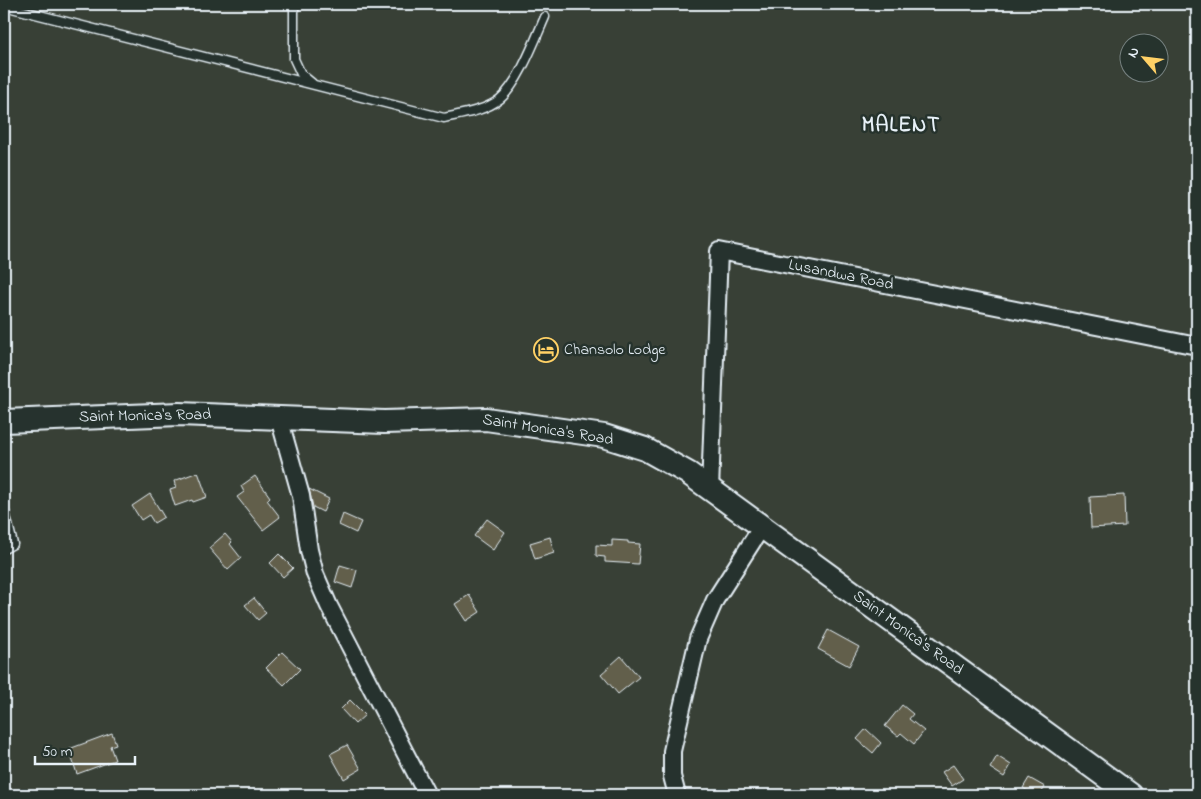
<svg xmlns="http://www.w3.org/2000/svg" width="1201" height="799" viewBox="0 0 1201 799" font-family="'Indie Flower',sans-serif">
  <rect width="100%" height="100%" fill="#384036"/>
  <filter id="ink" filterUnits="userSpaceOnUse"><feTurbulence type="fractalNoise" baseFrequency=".02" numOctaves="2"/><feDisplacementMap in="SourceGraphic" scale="10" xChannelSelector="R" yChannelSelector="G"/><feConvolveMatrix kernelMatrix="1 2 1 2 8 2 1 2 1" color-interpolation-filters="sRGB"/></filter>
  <g filter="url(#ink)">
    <!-- building -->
    <g fill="#625f4b" stroke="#e8f1f8">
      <path d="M 198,472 L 207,497 L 193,502 L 192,500 L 175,506 L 170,490 L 176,488 L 174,481 Z"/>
      <path d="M 255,476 L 270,497 L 267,500 L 280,517 L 263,530 L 237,497 L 244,492 L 241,486 Z"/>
      <path d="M 309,489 L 329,499 L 323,512 L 313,507 Z"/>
      <path d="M 150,494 L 164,517 L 154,523 L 149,515 L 141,520 L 132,506 Z"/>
      <path d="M 1124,495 L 1125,526 L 1091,528 L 1090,497 Z"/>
      <path d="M 343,514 L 361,522 L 356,533 L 339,525 Z"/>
      <path d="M 487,519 L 505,532 L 493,550 L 474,536 Z"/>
      <path d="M 225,534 L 232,542 L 230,544 L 241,558 L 228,570 L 209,548 Z"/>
      <path d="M 550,537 L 554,553 L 535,559 L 530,543 Z"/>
      <path d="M 612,540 L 628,541 L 628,543 L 640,544 L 638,564 L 605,562 L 605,557 L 596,556 L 596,545 L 612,546 Z"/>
      <path d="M 279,554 L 293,568 L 283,577 L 270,563 Z"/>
      <path d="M 340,565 L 357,570 L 352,588 L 335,582 Z"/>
      <path d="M 469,595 L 480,612 L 466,621 L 455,604 Z"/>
      <path d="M 254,598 L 266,613 L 258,620 L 245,605 Z"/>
      <path d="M 828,630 L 859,647 L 849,666 L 818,649 Z"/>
      <path d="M 282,652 L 300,669 L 284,685 L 266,668 Z"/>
      <path d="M 621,656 L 639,677 L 618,694 L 601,674 Z"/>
      <path d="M 350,700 L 365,715 L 355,724 L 341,709 Z"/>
      <path d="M 902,705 L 913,714 L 909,719 L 924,731 L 914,744 L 901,733 L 898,736 L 885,726 Z"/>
      <path d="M 866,729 L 881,743 L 873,753 L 857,739 Z"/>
      <path d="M 112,733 L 116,744 L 110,746 L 115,760 L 77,774 L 69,749 Z"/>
      <path d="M 347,745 L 361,769 L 344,779 L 330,754 Z"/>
      <path d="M 997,756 L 1011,765 L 1004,777 L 990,768 Z"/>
      <path d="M 953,765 L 963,779 L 952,786 L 942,772 Z"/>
      <path d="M 1029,778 L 1045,787 L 1040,795 L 1035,795 L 1023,788 Z"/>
    </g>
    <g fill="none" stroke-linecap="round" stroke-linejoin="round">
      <defs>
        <g id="lane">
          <path d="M 294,4 L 294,59 L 301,74 L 312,83"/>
          <path d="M 4,6 L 444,118 C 462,114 485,111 500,99 C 519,83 535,40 545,17"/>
          <path d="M 4,508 L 13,544 L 4,549"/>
        </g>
        <g id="street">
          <path d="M 279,418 L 301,496 L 309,550 L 315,574 L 329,606 L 427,795"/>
          <path d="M 710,490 L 719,251 L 1197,346"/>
          <path d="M 677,795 L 672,776 L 672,751 L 698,639 L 715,600 L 761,528"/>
        </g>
        <path id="secondary" d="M 4,421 L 179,414 L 384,422 L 486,419 L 604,436 L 645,449 L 688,473 L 1131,795"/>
      </defs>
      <!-- lane casing -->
      <use href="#lane" stroke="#e8f1f8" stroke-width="11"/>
      <!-- street casing -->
      <use href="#street" stroke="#e8f1f8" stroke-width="20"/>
      <!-- secondary casing -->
      <use href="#secondary" stroke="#e8f1f8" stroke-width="26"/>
      <!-- lane -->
      <use href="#lane" stroke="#26332d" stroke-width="8"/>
      <!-- street -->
      <use href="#street" stroke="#26332d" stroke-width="16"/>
      <!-- secondary -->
      <use href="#secondary" stroke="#26332d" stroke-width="22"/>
    </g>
  </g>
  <!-- icons -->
  <defs>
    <symbol id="hotel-ring" viewBox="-11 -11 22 22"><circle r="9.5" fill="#26332d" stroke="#ffd166" stroke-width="1.5"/><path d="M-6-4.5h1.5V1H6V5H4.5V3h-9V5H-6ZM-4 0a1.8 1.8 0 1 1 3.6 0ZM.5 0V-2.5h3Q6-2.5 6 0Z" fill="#ffd166"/></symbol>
  </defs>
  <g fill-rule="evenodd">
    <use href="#hotel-ring" x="532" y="336" width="28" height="28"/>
  </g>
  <g text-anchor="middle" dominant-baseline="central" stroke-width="5" stroke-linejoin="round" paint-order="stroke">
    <!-- street labels -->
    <g font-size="16" fill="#e8f1f8" stroke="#26332d">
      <text transform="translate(841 275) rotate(11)">Lusandwa Road</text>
      <text transform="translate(145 416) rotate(-1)">Saint Monica's Road</text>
      <text transform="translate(548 430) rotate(9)">Saint Monica's Road</text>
      <text transform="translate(908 633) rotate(36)">Saint Monica's Road</text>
    </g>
    <!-- poi labels -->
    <g font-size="16" fill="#e8f1f8" stroke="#26332d" text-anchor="start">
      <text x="564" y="350">Chansolo Lodge</text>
    </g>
    <!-- district labels -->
    <g font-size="21" font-weight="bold" letter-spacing="1" fill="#e8f1f8" stroke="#26332d">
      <text x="901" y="126">MALENT</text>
    </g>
  </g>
  <!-- margin -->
  <rect width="1201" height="799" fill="none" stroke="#26332d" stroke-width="20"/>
  <rect x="10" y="10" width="1181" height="779" fill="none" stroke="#e8f1f8" stroke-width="2" filter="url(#ink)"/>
  <!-- north arrow -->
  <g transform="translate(1144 58) rotate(298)"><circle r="24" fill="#26332d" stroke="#747f7e"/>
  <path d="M0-4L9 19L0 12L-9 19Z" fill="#ffd166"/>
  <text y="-8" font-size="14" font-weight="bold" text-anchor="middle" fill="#e8f1f8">N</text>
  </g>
  <!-- scale -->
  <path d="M35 756v8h100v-8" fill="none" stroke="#e8f1f8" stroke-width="2.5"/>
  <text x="42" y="756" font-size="15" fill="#e8f1f8" stroke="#26332d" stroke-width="4" paint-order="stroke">50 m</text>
</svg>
